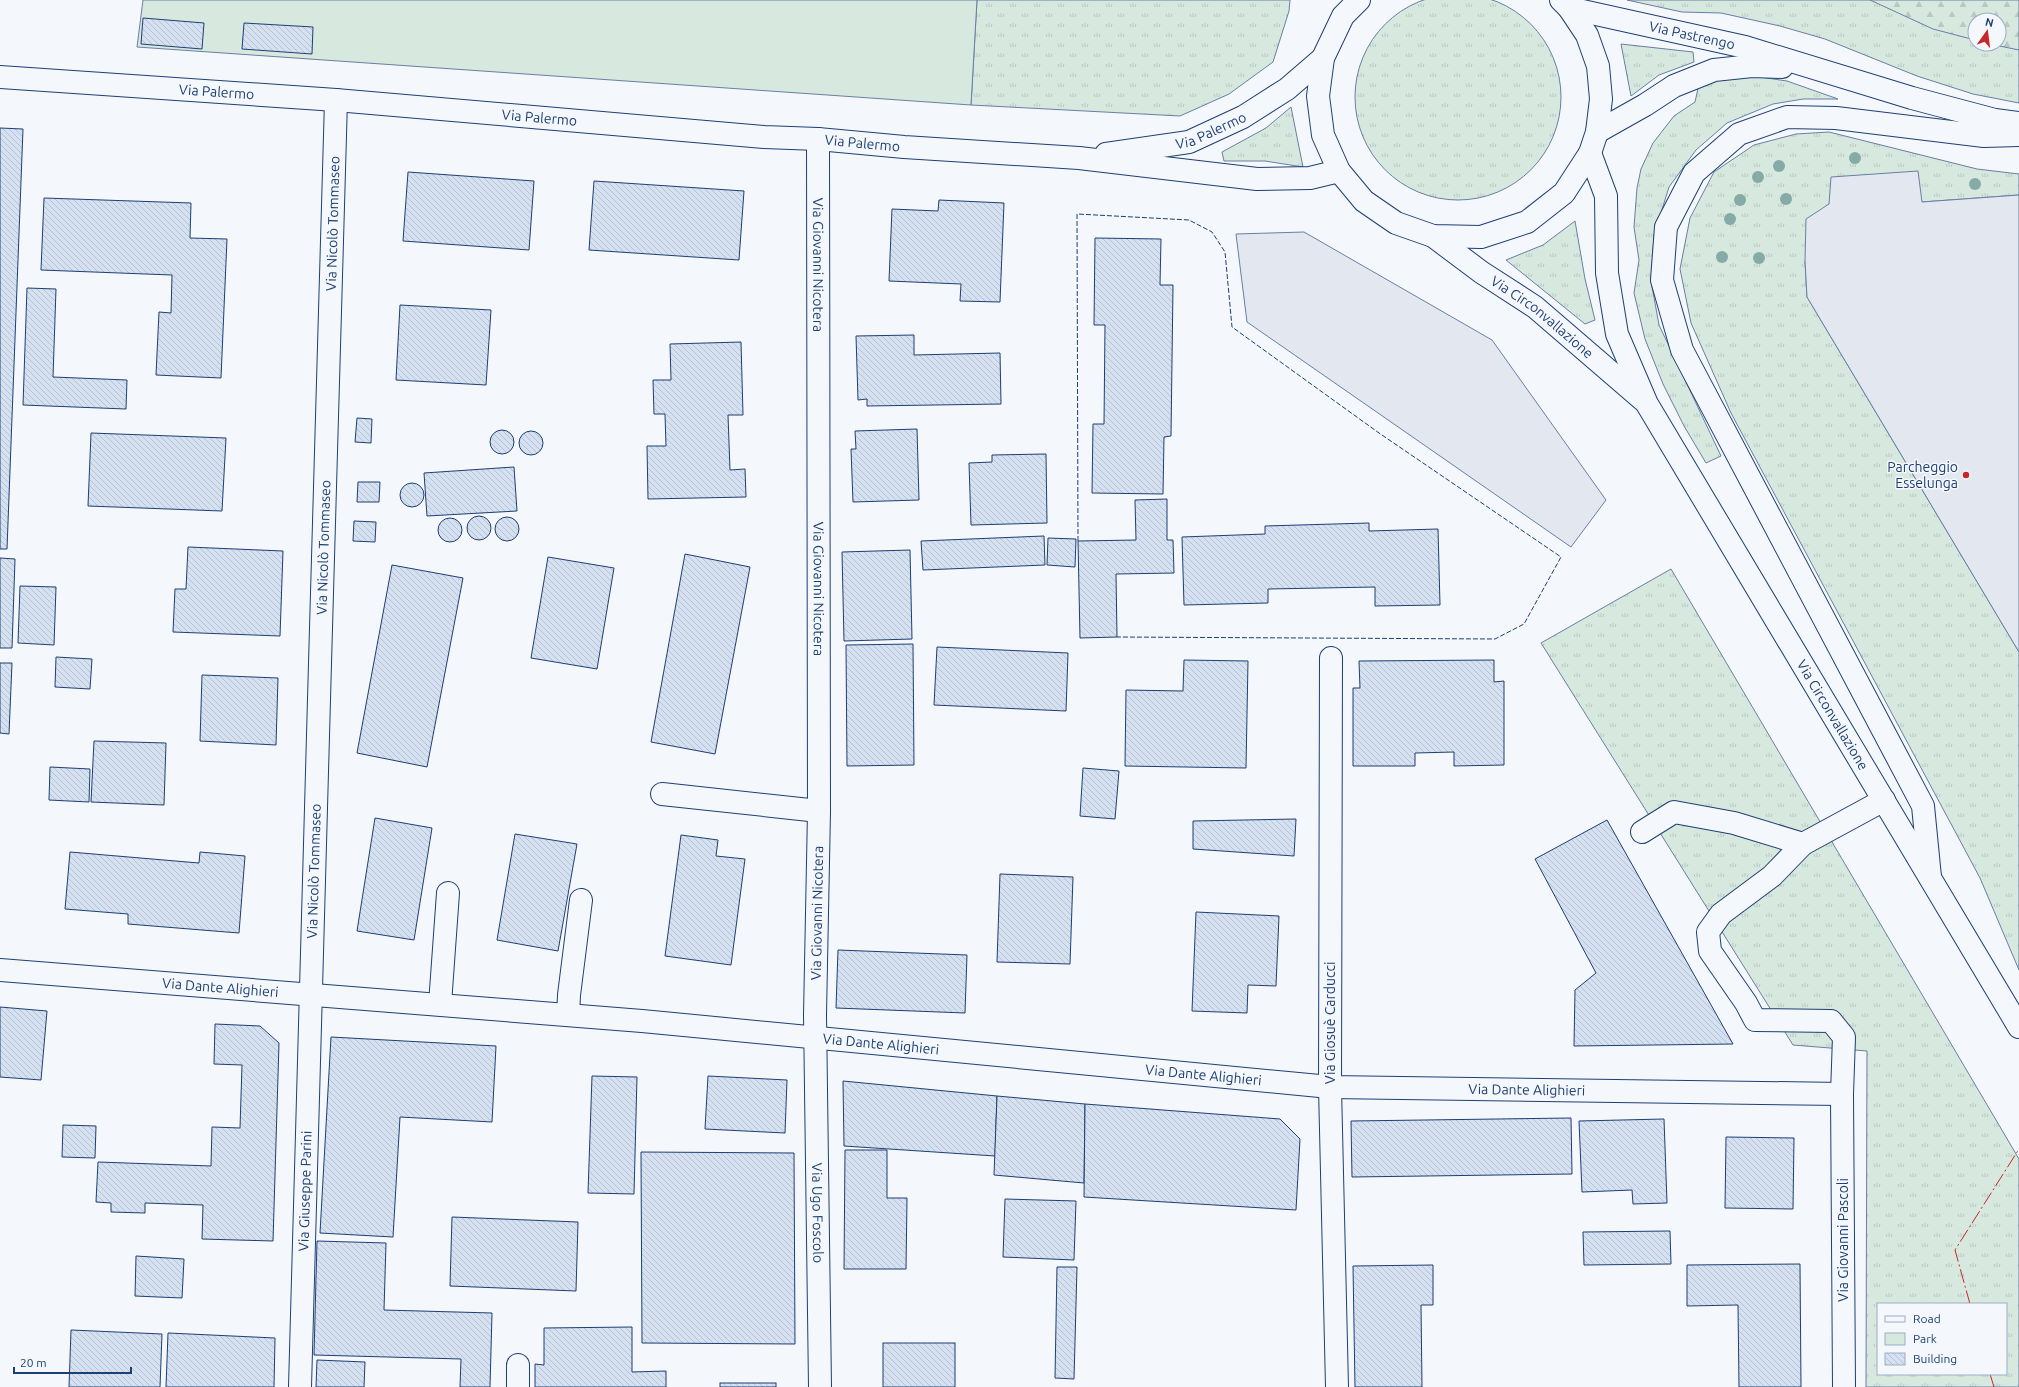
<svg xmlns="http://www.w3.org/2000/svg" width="2019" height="1387" viewBox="0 0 2019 1387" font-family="Ubuntu,sans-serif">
  <defs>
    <pattern id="grass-tufts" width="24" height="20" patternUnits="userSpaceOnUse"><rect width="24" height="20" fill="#d7e8df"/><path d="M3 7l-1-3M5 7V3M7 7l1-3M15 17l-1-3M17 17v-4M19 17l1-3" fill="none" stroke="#b8c8c3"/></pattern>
    <pattern id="forest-firs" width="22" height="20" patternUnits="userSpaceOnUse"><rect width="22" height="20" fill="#d7e8df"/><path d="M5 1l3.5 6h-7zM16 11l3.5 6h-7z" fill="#b8c8c3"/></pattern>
    <pattern id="building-back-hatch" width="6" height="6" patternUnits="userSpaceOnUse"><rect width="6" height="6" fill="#d5e0f0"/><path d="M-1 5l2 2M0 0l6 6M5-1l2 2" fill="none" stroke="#b6c1d1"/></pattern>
  </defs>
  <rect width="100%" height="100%" fill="#f4f7fb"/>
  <!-- grass -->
  <g fill="url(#grass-tufts)" stroke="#687fa3" fill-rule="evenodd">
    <circle cx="1458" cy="97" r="103"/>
    <path d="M 977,0 L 1290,0 L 1289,11 L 1273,62 L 1229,94 L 1180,116 L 971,105 Z"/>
    <path d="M 1627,0 L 2019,0 L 2019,103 L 1973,94 L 1917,76 L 1825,39 L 1780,26 L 1721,13 L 1682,12 ZM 1975,20 L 1999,20 L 1999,44 L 1975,44 Z"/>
    <path d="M 1621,44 L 1693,52 L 1694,62 L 1659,75 L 1631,96 Z"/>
    <path d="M 1746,75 L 1787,81 L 1838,99 L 1803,99 L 1773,104 L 1727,123 L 1696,150 L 1669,187 L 1654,235 L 1651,281 L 1659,325 L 1721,456 L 1706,463 L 1684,426 L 1663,384 L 1645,339 L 1634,293 L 1639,260 L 1634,227 L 1637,188 L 1641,169 L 1653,143 L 1674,116 L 1695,102 L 1699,84 Z"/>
    <path d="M 1291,107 L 1303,167 L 1265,161 L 1224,161 L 1222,152 L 1266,128 Z"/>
    <path d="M 1829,132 L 1977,169 L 2019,174 L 2019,195 L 1922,202 L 1829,204 L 1805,261 L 1807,297 L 2019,652 L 2019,970 L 1980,878 L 1731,413 L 1691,323 L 1680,269 L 1690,218 L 1714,172 L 1754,145 L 1796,134 Z"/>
    <path d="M 1575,221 L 1585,279 L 1595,320 L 1585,324 L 1506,260 L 1543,245 Z"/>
    <path d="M 1671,569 L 2019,1159 L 2019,1387 L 1866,1387 L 1867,1051 L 1793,1045 L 1541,643 ZM 1878,1304 L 2006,1304 L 2006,1374 L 1878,1374 Z"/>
  </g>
  <!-- forest -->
  <path fill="url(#forest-firs)" stroke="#687fa3" d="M 1870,0 L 2019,0 L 2019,50 L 1990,44 L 1999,44 L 1999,20 L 1975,20 L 1975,40 L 1933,29 Z"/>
  <!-- green -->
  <path fill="#d7e8df" stroke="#687fa3" d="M 143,0 L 977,0 L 971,105 L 137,47 Z"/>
  <!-- parking -->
  <g fill="#e3e8f0" stroke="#687fa3">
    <path d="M 1918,171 L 1922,202 L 2019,195 L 2019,652 L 1807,297 L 1805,261 L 1806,219 L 1829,204 L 1831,177 Z"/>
    <path d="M 1304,232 L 1492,340 L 1606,500 L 1571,547 L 1247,322 L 1236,234 Z"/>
  </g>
  <!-- building -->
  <g fill="url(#building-back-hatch)" stroke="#1d3f73">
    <path d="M 143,18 L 204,23 L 202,49 L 141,44 Z"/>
    <path d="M 244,23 L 313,27 L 312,54 L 242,49 Z"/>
    <path d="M 0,128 L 23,129 L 7,549 L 0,549 Z"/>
    <path d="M 408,172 L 534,181 L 529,250 L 403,241 Z"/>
    <path d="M 594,181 L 744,191 L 739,260 L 589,250 Z"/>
    <path d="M 44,198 L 191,203 L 190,238 L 227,239 L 221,378 L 156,375 L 159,312 L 171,313 L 172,275 L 41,270 Z"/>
    <path d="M 939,200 L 1004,203 L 1000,302 L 960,301 L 961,284 L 889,281 L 892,209 L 938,211 Z"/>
    <path d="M 1095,238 L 1161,239 L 1160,285 L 1173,285 L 1171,436 L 1164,437 L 1163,494 L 1092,493 L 1093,424 L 1104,424 L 1105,325 L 1094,325 Z"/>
    <path d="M 27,288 L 56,289 L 53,377 L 127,380 L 126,409 L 23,405 Z"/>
    <path d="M 400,305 L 491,310 L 486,385 L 396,380 Z"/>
    <path d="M 914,335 L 914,355 L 1000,353 L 1001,404 L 867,406 L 867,399 L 858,400 L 856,336 Z"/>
    <path d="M 741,342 L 743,415 L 728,415 L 730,470 L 745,469 L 746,497 L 648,499 L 647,446 L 666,446 L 665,414 L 654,414 L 653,380 L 671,380 L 670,344 Z"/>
    <path d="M 357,418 L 372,419 L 371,443 L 355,442 Z"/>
    <path d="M 917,429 L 919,500 L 853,502 L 851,449 L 856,449 L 855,431 Z"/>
    <circle cx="502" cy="442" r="12"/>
    <circle cx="531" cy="443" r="12"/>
    <path d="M 91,433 L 226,438 L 222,511 L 88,506 Z"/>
    <path d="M 1046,454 L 1047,523 L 971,525 L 969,463 L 992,462 L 992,455 Z"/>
    <path d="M 514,467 L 517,511 L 427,516 L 424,473 Z"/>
    <path d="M 358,482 L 380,482 L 379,502 L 357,502 Z"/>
    <circle cx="412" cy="495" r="12"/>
    <path d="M 1167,499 L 1167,540 L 1173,540 L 1174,573 L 1116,574 L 1117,637 L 1080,638 L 1078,541 L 1136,540 L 1135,500 Z"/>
    <circle cx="479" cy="528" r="12"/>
    <circle cx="507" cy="529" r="12"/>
    <circle cx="450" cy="530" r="12"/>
    <path d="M 354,521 L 376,522 L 375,542 L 353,541 Z"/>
    <path d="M 1369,523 L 1369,531 L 1438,529 L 1440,605 L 1375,606 L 1375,587 L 1268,589 L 1268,603 L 1184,605 L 1182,537 L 1265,534 L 1265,526 Z"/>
    <path d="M 1044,536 L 1045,565 L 923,570 L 921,541 Z"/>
    <path d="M 1048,538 L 1076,539 L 1075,567 L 1047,565 Z"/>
    <path d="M 188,547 L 283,551 L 280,636 L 173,632 L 175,589 L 186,589 Z"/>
    <path d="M 910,550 L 912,639 L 844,641 L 842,552 Z"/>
    <path d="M 685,554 L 750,567 L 715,754 L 651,742 Z"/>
    <path d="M 548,557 L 614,568 L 597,669 L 531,658 Z"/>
    <path d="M 0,558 L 15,559 L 12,648 L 0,648 Z"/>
    <path d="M 392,565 L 463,578 L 427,767 L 357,753 Z"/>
    <path d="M 20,586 L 56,587 L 54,645 L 18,643 Z"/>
    <path d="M 913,644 L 914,765 L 847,766 L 846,645 Z"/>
    <path d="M 937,647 L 1068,653 L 1066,711 L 934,705 Z"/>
    <path d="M 56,657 L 92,659 L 90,689 L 55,687 Z"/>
    <path d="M 1184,660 L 1248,661 L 1246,768 L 1125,766 L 1126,690 L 1183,691 Z"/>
    <path d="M 1494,660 L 1494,682 L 1504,681 L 1504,765 L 1454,766 L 1454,752 L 1415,753 L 1415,766 L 1353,766 L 1353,688 L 1360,688 L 1359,661 Z"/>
    <path d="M 0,663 L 12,663 L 9,734 L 0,733 Z"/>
    <path d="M 202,675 L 278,678 L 276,745 L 200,741 Z"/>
    <path d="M 94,741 L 166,743 L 164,805 L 91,802 Z"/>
    <path d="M 50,767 L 90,769 L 89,802 L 49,800 Z"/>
    <path d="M 1083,768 L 1119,771 L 1115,819 L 1080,816 Z"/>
    <path d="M 375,818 L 432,828 L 414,940 L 357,931 Z"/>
    <path d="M 1296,819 L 1294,856 L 1193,849 L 1193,821 Z"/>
    <path d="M 1607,820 L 1733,1044 L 1574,1046 L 1575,990 L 1596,973 L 1535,859 Z"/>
    <path d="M 515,834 L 577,844 L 558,951 L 497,940 Z"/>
    <path d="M 681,835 L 718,840 L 716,856 L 745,859 L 731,965 L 665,956 Z"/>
    <path d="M 70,852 L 199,863 L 200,852 L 245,856 L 239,933 L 128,924 L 128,914 L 65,909 Z"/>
    <path d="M 1000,874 L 1073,877 L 1070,964 L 997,962 Z"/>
    <path d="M 1196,912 L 1279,916 L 1276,986 L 1248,985 L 1247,1013 L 1192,1011 Z"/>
    <path d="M 838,950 L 967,955 L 965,1013 L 836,1008 Z"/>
    <path d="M 0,1007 L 47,1011 L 41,1080 L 0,1077 Z"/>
    <path d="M 215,1024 L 260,1026 L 279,1043 L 273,1241 L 202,1239 L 203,1205 L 145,1203 L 145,1213 L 111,1212 L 111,1203 L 96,1202 L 98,1162 L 211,1166 L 212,1127 L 240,1128 L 242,1065 L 214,1064 Z"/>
    <path d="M 331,1037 L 496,1046 L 492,1122 L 400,1117 L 393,1237 L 320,1233 Z"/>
    <path d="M 592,1076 L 637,1077 L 634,1194 L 588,1193 Z"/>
    <path d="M 708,1076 L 787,1080 L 785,1133 L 705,1129 Z"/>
    <path d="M 843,1081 L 997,1096 L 995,1156 L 844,1146 Z"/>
    <path d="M 997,1096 L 1085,1104 L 1084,1183 L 994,1175 Z"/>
    <path d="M 1085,1104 L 1280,1119 L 1300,1139 L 1296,1210 L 1084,1197 Z"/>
    <path d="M 1571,1118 L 1572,1174 L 1352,1177 L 1351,1121 Z"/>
    <path d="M 1664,1119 L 1667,1203 L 1633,1204 L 1632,1190 L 1582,1192 L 1579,1121 Z"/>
    <path d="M 63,1125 L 96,1126 L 95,1158 L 62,1157 Z"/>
    <path d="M 1726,1137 L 1794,1138 L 1793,1209 L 1725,1208 Z"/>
    <path d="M 845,1150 L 887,1150 L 887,1198 L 907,1198 L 906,1269 L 844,1269 Z"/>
    <path d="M 641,1152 L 794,1153 L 795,1344 L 642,1343 Z"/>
    <path d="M 1005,1199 L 1076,1201 L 1074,1260 L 1003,1257 Z"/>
    <path d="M 452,1217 L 578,1222 L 576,1291 L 450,1286 Z"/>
    <path d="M 1670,1231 L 1671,1264 L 1584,1265 L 1583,1232 Z"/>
    <path d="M 317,1241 L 386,1243 L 384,1310 L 492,1313 L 490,1387 L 460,1387 L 461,1359 L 314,1355 Z"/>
    <path d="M 136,1256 L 184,1259 L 182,1298 L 135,1296 Z"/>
    <path d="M 1800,1264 L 1801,1387 L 1739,1387 L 1738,1305 L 1687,1306 L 1687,1265 Z"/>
    <path d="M 1433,1265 L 1433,1305 L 1421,1305 L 1422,1387 L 1355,1387 L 1353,1266 Z"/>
    <path d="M 1057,1267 L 1077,1267 L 1074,1379 L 1055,1378 Z"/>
    <path d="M 632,1327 L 632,1372 L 666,1371 L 666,1387 L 535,1387 L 535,1364 L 544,1365 L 544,1328 Z"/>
    <path d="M 71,1330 L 162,1334 L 160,1387 L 69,1387 Z"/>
    <path d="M 168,1333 L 275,1338 L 274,1387 L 166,1387 Z"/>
    <rect x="883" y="1343" width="72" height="44"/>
    <path d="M 317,1360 L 365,1362 L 364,1387 L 316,1387 Z"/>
    <rect x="720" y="1383" width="56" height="4"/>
  </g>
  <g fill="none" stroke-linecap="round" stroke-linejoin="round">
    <defs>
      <g id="minor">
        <path id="s1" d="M 1569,8 L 1745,47 L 1912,98 L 1995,120 L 2019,123"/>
        <path id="s2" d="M 0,77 L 336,100 L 764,137 L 818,139 L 904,147 L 1079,158 L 1257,179 L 1310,178 L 1339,171"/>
        <path d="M 1597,132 L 1645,105 L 1674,86 L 1714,70 L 1752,66 L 1782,67"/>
        <path id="s3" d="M 818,139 L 819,811 L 815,1015 L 820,1387"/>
        <path id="s4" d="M 1106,154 L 1189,142 L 1243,117 L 1287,89 L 1323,58"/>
        <path d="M 1331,658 L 1330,1087 L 1337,1387"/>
        <path d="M 662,794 L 819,811"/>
        <path d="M 1642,832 L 1674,812 L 1734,823 L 1803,844"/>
        <path d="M 1930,877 L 1923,806 L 1682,350 L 1662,280 L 1666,227 L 1694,173 L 1739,134 L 1787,117 L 1836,118 L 1984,136 L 2019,135"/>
        <path id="s5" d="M 0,970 L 642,1021 L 1330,1087 L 1842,1094"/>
        <path d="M 440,1004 L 448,893"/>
        <path d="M 568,1015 L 569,995 L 581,900"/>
        <path id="s6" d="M 300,1387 C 310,958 325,529 336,100"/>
        <path d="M 518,1387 L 518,1365"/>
        <path d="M 1844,1387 L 1842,1094 L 1844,1037 L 1831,1021 L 1755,1020 L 1746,1003 L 1710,951 L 1708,932 L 1721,914 L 1772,876 L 1803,844 L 1884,800"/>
      </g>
      <g id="major">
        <path d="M 1359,0 L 1343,16 L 1323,58 L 1318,96 L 1323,135 L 1339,171 L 1364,201 L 1396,223 L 1433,236 L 1481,237 L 1527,222 L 1564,193 L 1590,153 L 1597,132 L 1601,99 L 1598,66 L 1587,35 L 1569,8 L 1561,0"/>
        <path id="s7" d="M 1590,153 L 1606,196 L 1607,273 L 1617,334 L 1647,404 L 2019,1027"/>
        <path id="s8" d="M 1433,236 L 1481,272 L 1535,307 L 1643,400"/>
      </g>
    </defs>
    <!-- minor casing -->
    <use href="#minor" stroke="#1d3f73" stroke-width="24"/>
    <!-- major casing -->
    <use href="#major" stroke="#1d3f73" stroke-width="24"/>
    <!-- minor -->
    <use href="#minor" stroke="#f4f7fb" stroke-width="22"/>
    <!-- major -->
    <use href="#major" stroke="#f4f7fb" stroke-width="22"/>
    <!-- fence -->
    <path stroke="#1d3f73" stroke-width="1" stroke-dasharray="5 2" stroke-linecap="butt" d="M 1078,541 L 1077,214 L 1189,220 L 1212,232 L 1225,252 L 1232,327 L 1379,433 L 1561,557 L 1524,624 L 1495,639 L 1117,637"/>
    <!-- power -->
    <g stroke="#c62828" stroke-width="1" stroke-dasharray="14 3 2 3" stroke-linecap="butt">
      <path d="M 1970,1304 L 1955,1250 L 2019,1149"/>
      <path d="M 1990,1374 L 1994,1387"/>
    </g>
  </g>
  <!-- trees -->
  <g fill="#86aba6">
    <circle cx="1855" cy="158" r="6"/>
    <circle cx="1779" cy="166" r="6"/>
    <circle cx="1758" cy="177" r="6"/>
    <circle cx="1975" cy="184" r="6"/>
    <circle cx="1786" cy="199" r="6"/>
    <circle cx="1740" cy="200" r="6"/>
    <circle cx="1730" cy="219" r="6"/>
    <circle cx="1722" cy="257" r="6"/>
    <circle cx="1759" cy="258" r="6"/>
  </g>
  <!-- markers -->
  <circle fill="#c62828" stroke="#f4f7fb" stroke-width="1.5" cx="1966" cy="475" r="4"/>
  <g text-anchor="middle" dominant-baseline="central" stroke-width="3" stroke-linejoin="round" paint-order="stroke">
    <!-- street labels -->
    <g font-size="14" fill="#1d3f73" stroke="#f4f7fb">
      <text stroke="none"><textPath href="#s1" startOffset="126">Via Pastrengo</textPath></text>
      <text stroke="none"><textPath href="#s2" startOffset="217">Via Palermo</textPath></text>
      <text stroke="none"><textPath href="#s2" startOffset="541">Via Palermo</textPath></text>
      <text stroke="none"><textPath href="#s4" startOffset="108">Via Palermo</textPath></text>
      <text stroke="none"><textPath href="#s2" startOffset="865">Via Palermo</textPath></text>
      <text stroke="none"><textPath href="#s6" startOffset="1164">Via Nicolò Tommaseo</textPath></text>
      <text stroke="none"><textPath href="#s3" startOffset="126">Via Giovanni Nicotera</textPath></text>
      <text stroke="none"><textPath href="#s8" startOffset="136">Via Circonvallazione</textPath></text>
      <text stroke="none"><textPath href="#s6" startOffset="840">Via Nicolò Tommaseo</textPath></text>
      <text stroke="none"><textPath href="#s3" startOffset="450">Via Giovanni Nicotera</textPath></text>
      <text stroke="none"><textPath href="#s7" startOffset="623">Via Circonvallazione</textPath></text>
      <text stroke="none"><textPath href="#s6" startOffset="516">Via Nicolò Tommaseo</textPath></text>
      <text transform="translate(817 913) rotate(-89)">Via Giovanni Nicotera</text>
      <text stroke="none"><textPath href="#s5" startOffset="221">Via Dante Alighieri</textPath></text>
      <text transform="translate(1330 1023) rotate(-90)">Via Giosuè Carducci</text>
      <text stroke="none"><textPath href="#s5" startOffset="884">Via Dante Alighieri</textPath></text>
      <text stroke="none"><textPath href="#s5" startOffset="1208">Via Dante Alighieri</textPath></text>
      <text stroke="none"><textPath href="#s5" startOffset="1532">Via Dante Alighieri</textPath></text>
      <text stroke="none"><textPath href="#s6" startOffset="196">Via Giuseppe Parini</textPath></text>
      <text stroke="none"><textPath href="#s3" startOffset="1074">Via Ugo Foscolo</textPath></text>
      <text transform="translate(1843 1240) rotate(-90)">Via Giovanni Pascoli</text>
    </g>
    <!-- poi labels -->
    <g font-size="14" fill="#1d3f73" stroke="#f4f7fb" text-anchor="end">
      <text x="1958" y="467">Parcheggio<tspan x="1958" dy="16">Esselunga</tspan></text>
    </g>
  </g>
  <!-- legend -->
  <rect x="1877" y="1303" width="130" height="72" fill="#f4f7fb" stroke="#9eadc5"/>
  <rect x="1885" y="1316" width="20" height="6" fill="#f4f7fb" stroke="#9eadc5"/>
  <text x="1913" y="1323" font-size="12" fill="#1d3f73">Road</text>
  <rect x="1885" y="1333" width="20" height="12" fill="#d7e8df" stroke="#9eadc5"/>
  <text x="1913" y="1343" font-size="12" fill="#1d3f73">Park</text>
  <rect x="1885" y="1353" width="20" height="12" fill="url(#building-back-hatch)" stroke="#9eadc5"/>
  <text x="1913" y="1363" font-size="12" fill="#1d3f73">Building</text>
  <!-- north arrow -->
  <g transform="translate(1987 32) rotate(14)"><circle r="19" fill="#f4f7fb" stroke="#9eadc5"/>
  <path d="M0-3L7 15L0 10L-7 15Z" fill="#c62828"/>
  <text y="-6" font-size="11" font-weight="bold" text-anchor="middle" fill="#1d3f73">N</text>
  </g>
  <!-- scale -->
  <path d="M14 1367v6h117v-6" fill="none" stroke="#1d3f73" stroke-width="2"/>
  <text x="20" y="1367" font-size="12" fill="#1d3f73" stroke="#f4f7fb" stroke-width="3" paint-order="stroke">20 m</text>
</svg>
